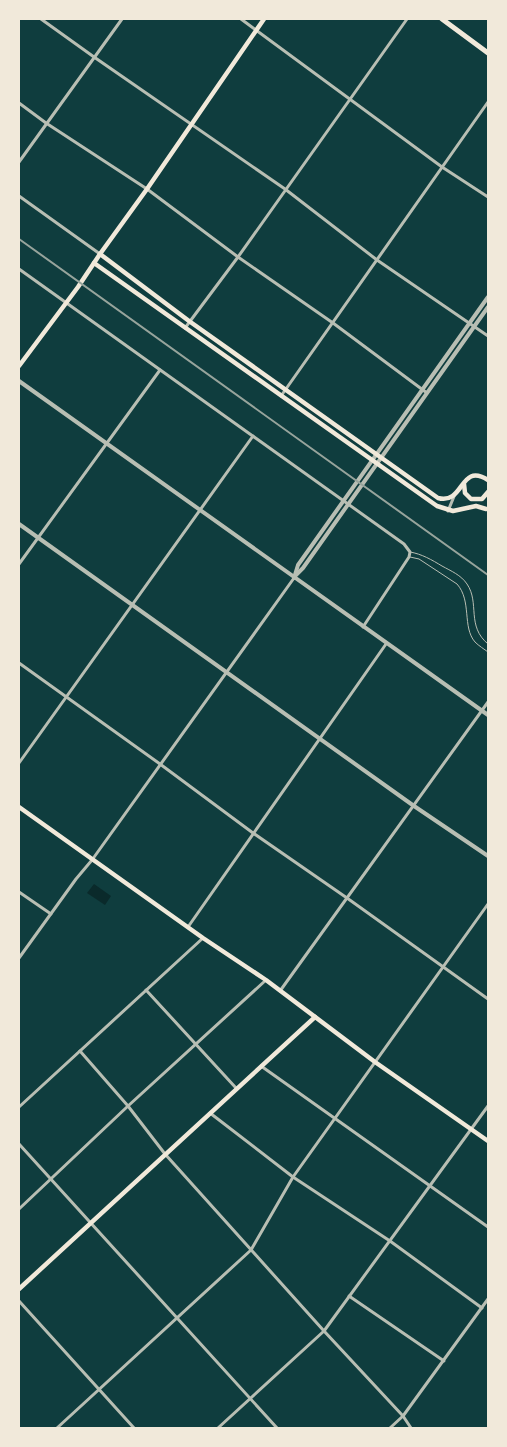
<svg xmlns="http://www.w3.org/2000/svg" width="507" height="1447" viewBox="0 0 507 1447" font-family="'Asap Condensed',sans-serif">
  <rect width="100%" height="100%" fill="#0f3d3e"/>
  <!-- water -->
  <path fill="#0a2a2b" d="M 94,884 L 111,896 L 105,905 L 87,893 Z"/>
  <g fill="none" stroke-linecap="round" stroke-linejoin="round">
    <!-- service -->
    <g stroke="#b8beb3" stroke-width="1">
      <path d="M 410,552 C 422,554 432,560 442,566 C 451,571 461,575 467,584 C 480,603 466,626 488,644"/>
      <path d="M 410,557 L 419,559 L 457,584 C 472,601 462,627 475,642 C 479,646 484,649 488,652"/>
    </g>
    <!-- minor -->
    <g stroke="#b8beb3" stroke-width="3">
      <path d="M 41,19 L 94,57 L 285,189 L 377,260 L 488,336"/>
      <path d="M 241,19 L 442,167 L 488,197"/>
      <path d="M 19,103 L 46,123 L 147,189 L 238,257 L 333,323 L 427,393"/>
      <path d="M 19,162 L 122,19"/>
      <path d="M 19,196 L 100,254"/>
      <path d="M 19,269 L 404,544 L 410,552 L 409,557 L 363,627"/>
      <path d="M 185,328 L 238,257 L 407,19"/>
      <path d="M 281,396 L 488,102"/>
      <path d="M 448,511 L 455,494"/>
      <path d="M 19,564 L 160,370"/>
      <path d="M 19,663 L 160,764 L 253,833 L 347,898 L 488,999"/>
      <path d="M 19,763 L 253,436"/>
      <path d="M 19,892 L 51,914"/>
      <path d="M 188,927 L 386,644"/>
      <path d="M 19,958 L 76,879 L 92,860 L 294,578"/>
      <path d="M 146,990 L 236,1088"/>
      <path d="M 280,991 L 488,702"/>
      <path d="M 80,1051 L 128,1106 L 165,1154 L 324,1331 L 403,1416 L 411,1428"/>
      <path d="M 261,1066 L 488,1227"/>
      <path d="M 19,1107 L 203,938"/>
      <path d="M 210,1113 L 293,1177 L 390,1241 L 482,1308"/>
      <path d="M 19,1144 L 277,1428"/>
      <path d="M 19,1209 L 128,1106 L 266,980"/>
      <path d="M 349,1296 L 444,1361"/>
      <path d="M 19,1301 L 134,1428"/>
      <path d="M 57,1428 L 251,1250 L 293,1177 L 488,904"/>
      <path d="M 218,1428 L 324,1331 L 488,1106"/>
      <path d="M 390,1428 L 403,1416 L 488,1299"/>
    </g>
    <!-- tertiary -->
    <g stroke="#b8beb3" stroke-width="4">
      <path d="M 19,381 L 488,715"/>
      <path d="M 19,524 L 414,806 L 488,856"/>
      <path d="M 296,575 L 303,568 L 488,307"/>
      <path d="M 294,578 L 298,565 L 488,297"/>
    </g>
    <!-- secondary -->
    <g stroke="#f1e9da" stroke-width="4.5">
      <path d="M 100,254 L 189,321 L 438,498 C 465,505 459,462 488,480"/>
      <path d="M 94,263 L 437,506 L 453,511 L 476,506 L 486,509"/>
      <path d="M 19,366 L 78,287 L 100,254 L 147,189 L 264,19"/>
      <path d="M 464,484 L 465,493 L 471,499 L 482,499 L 488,492"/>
      <path d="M 19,807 L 203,938 L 266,980 L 375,1062 L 488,1141"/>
      <path d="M 19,1289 L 315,1017"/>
    </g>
    <!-- primary -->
    <path stroke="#f1e9da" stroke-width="5" d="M 442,19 L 488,53"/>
    <!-- rail -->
    <path stroke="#97a49c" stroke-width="2" d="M 19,239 L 488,575"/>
  </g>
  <!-- border -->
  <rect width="507" height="1447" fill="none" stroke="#f1e9da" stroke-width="40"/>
</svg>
